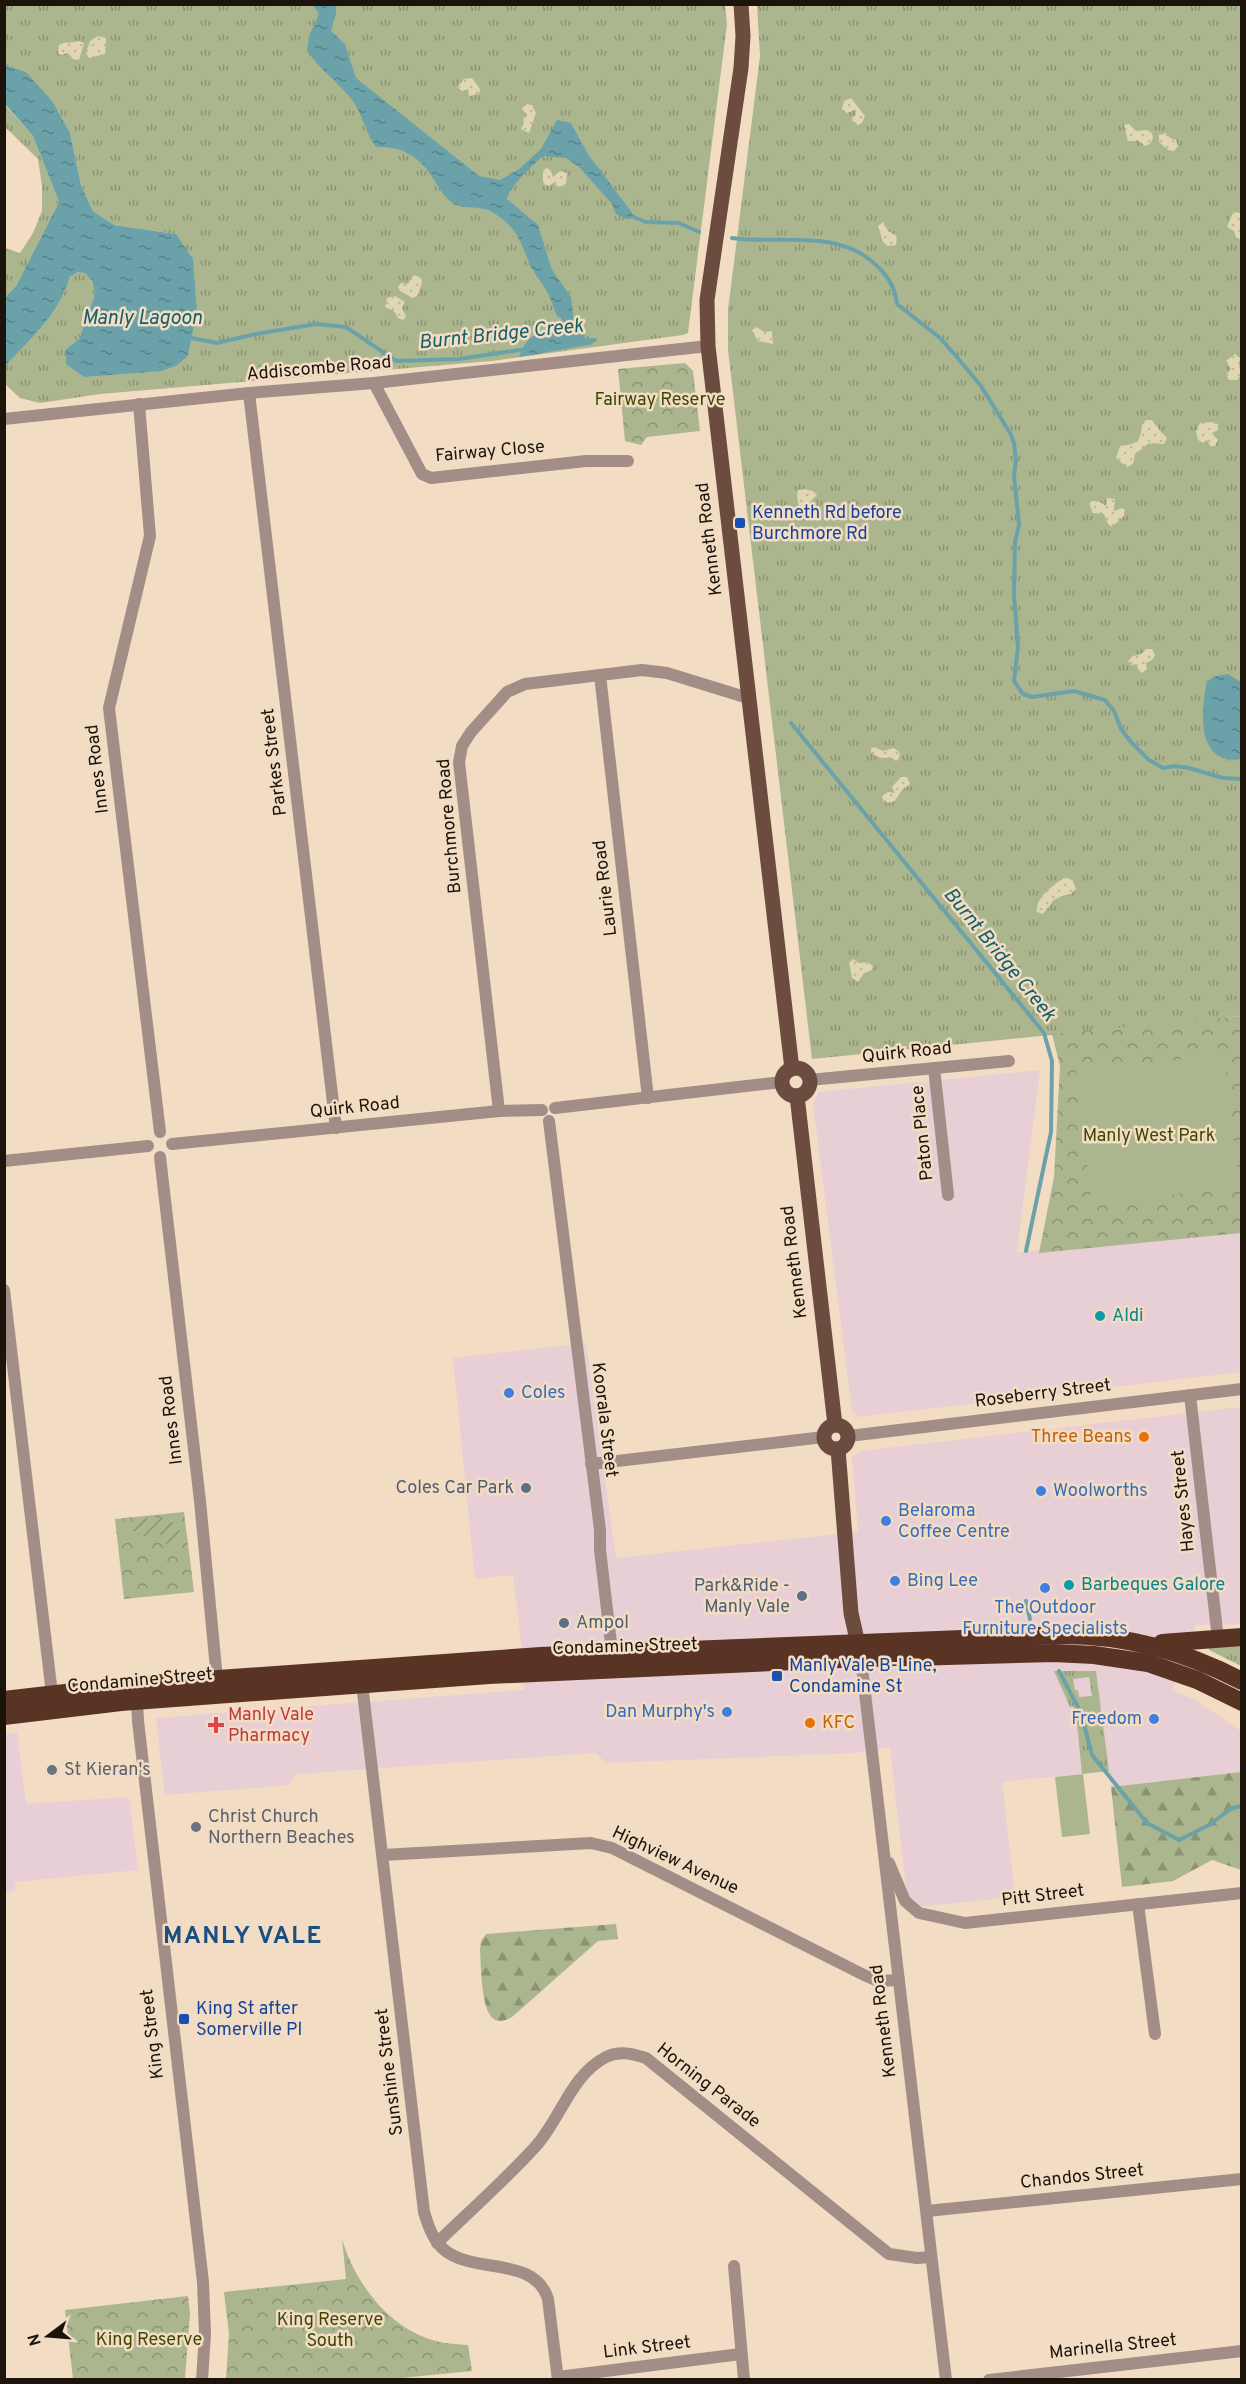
<svg xmlns="http://www.w3.org/2000/svg" width="1246" height="2384" viewBox="0 0 1246 2384" font-family="Overpass,sans-serif">
  <defs>
    <pattern id="grass-tufts" width="24" height="20" patternUnits="userSpaceOnUse" patternTransform="scale(1.5)"><rect width="24" height="20" fill="#abb68f"/><path d="M3 7l-1-3M5 7V3M7 7l1-3M15 17l-1-3M17 17v-4M19 17l1-3" fill="none" stroke="#8a9373"/></pattern>
    <pattern id="forest-firs" width="22" height="20" patternUnits="userSpaceOnUse" patternTransform="scale(1.5)"><rect width="22" height="20" fill="#abb68f"/><path d="M5 1l3.5 6h-7zM16 11l3.5 6h-7z" fill="#8a9373"/></pattern>
    <pattern id="sand-dots" width="8" height="8" patternUnits="userSpaceOnUse" patternTransform="scale(1.5)"><rect width="8" height="8" fill="#e0d7b2"/><path d="M2 2h.1M6 6h.1" fill="none" stroke="#c0b898" stroke-width="1.8" stroke-linecap="round"/></pattern>
    <pattern id="park-crowns" width="20" height="18" patternUnits="userSpaceOnUse" patternTransform="scale(1.5)"><rect width="20" height="18" fill="#abb68f"/><path d="M2 6a3 3 0 1 1 6 0M12 15a3 3 0 1 1 6 0" fill="none" stroke="#8a9373"/></pattern>
    <pattern id="garden-furrows" width="10" height="10" patternUnits="userSpaceOnUse" patternTransform="scale(1.5)"><rect width="10" height="10" fill="#abb68f"/><path d="M-1 1l2-2M0 10L10 0M9 11l2-2" fill="none" stroke="#8a9373"/></pattern>
    <pattern id="water-ripples" width="26" height="14" patternUnits="userSpaceOnUse" patternTransform="scale(1.5)"><rect width="26" height="14" fill="#6ba2a9"/><path d="M2 4q2-2 4 0t4 0M15 11q2-2 4 0t4 0" fill="none" stroke="#578388"/></pattern>
  </defs>
  <rect width="100%" height="100%" fill="#f2dcc3"/>
  <!-- commercial -->
  <g fill="#e8ced5">
    <path d="M 1040,1070 L 1017,1252 L 1241,1233 L 1241,1372 L 858,1417 L 852,1411 L 813,1104 L 819,1092 Z"/>
    <path d="M 586,1343 L 616,1558 L 858,1532 L 852,1457 L 861,1451 L 1241,1407 L 1241,1624 L 1196,1625 L 1173,1690 L 1195,1700 L 1241,1731 L 1241,1772 L 1111,1787 L 1108,1771 L 1002,1782 L 1015,1897 L 916,1907 L 907,1897 L 890,1747 L 856,1753 L 606,1763 L 596,1753 L 296,1774 L 290,1785 L 165,1795 L 156,1718 L 524,1690 L 521,1640 L 513,1575 L 475,1579 L 453,1358 Z"/>
  </g>
  <!-- education -->
  <path fill="#e8ced6" d="M 17,1732 L 26,1804 L 129,1797 L 138,1870 L 15,1882 L 15,1891 L 5,1892 L 5,1734 Z"/>
  <!-- grass -->
  <g fill="url(#grass-tufts)" fill-rule="evenodd">
    <path d="M 5,5 L 725,5 L 727,24 L 688,333 L 683,335 L 492,361 L 100,394 L 40,403 L 20,398 L 6,385 L 4,366 C 32,337 58,316 70,277 L 78,272 L 85,272 L 92,281 L 95,294 L 79,339 L 66,349 L 188,356 L 197,311 L 176,234 L 114,225 L 93,211 L 81,185 L 70,133 L 26,72 L 5,65 Z"/>
    <path d="M 757,5 L 1241,5 L 1241,1016 L 812,1059 L 728,350 L 728,310 L 760,56 Z"/>
    <path d="M 4,104 L 33,136 L 59,202 L 16,286 L 5,297 L 5,248 L 20,253 L 33,233 L 42,211 L 42,186 L 38,159 L 5,127 Z"/>
    <path d="M 1241,1642 L 1241,1666 L 1209,1650 L 1209,1648 Z"/>
    <path d="M 1054,1671 L 1096,1671 L 1109,1771 L 1082,1774 L 1076,1714 L 1073,1707 L 1070,1707 ZM 1089,1677 L 1092,1696 L 1079,1697 L 1078,1690 L 1075,1690 L 1073,1679 Z"/>
  </g>
  <!-- forest -->
  <g fill="url(#forest-firs)">
    <path d="M 1241,1772 L 1241,1870 L 1212,1860 L 1173,1881 L 1122,1887 L 1111,1787 Z"/>
    <path d="M 616,1924 L 618,1939 L 598,1941 L 512,2017 C 506,2020 500,2023 494,2019 C 481,2012 481,1965 480,1950 L 481,1941 L 486,1934 Z"/>
  </g>
  <!-- sand -->
  <g fill="url(#sand-dots)">
    <path d="M 98,36 L 106,38 L 105,54 L 89,58 L 86,53 L 90,41 Z"/>
    <path d="M 78,41 L 84,43 L 79,60 L 73,59 L 68,53 L 61,55 L 58,53 L 59,45 C 65,41 71,44 78,41 Z"/>
    <path d="M 472,78 L 480,89 L 479,94 L 469,96 L 468,89 L 462,91 L 457,87 L 464,79 Z"/>
    <path d="M 851,98 L 865,116 L 862,123 L 858,125 L 853,122 L 852,118 L 856,115 L 855,110 L 847,113 L 842,109 L 844,101 Z"/>
    <path d="M 526,104 L 532,105 L 536,113 L 529,133 L 521,129 L 524,123 L 523,118 L 527,115 L 522,109 Z"/>
    <path d="M 1129,124 L 1136,131 L 1147,130 L 1152,133 L 1153,138 L 1150,144 L 1145,146 L 1139,141 L 1128,141 L 1124,125 Z"/>
    <path d="M 1166,133 L 1170,138 L 1176,140 L 1178,146 L 1174,151 L 1168,150 L 1159,142 L 1159,135 Z"/>
    <path d="M 547,168 L 551,171 L 553,177 L 560,171 L 567,173 L 566,184 L 559,187 L 553,183 L 549,186 L 543,184 L 543,170 Z"/>
    <path d="M 1233,212 L 1241,213 L 1241,240 L 1236,237 L 1234,231 L 1227,227 Z"/>
    <path d="M 883,222 L 888,231 L 897,236 L 896,245 L 888,246 L 883,242 L 878,226 Z"/>
    <path d="M 415,275 L 421,278 L 422,282 L 418,295 L 413,298 L 400,291 L 398,287 L 401,283 L 408,284 L 412,277 Z"/>
    <path d="M 395,296 L 405,302 L 402,308 L 406,317 L 403,320 L 398,318 L 394,311 L 385,307 L 387,298 Z"/>
    <path d="M 757,327 L 764,332 L 772,331 L 773,344 L 758,341 L 752,330 Z"/>
    <path d="M 1235,354 L 1240,358 L 1239,366 L 1241,375 L 1237,380 L 1229,380 L 1226,375 L 1231,369 L 1226,361 Z"/>
    <path d="M 1146,420 L 1152,420 C 1157,427 1161,432 1167,438 L 1164,444 C 1142,442 1151,444 1135,454 L 1133,464 L 1127,467 L 1116,458 L 1120,446 C 1137,444 1141,442 1142,424 Z"/>
    <path d="M 1200,423 L 1214,422 L 1218,424 L 1218,430 L 1212,433 L 1218,440 L 1215,446 L 1210,446 L 1207,440 L 1203,443 L 1198,440 L 1196,431 Z"/>
    <path d="M 803,489 L 813,491 L 817,495 L 808,504 L 807,512 L 803,513 C 798,509 796,496 798,490 Z"/>
    <path d="M 1107,498 L 1115,499 L 1114,511 L 1122,508 L 1125,510 L 1124,516 L 1112,527 L 1108,524 L 1104,514 L 1093,513 L 1089,503 L 1092,501 L 1100,502 L 1106,506 Z"/>
    <path d="M 1146,649 L 1152,649 L 1155,655 L 1152,660 L 1146,663 L 1147,669 L 1142,673 L 1138,669 L 1137,664 L 1131,665 L 1128,661 L 1133,656 L 1141,654 Z"/>
    <path d="M 874,747 L 883,751 L 894,748 L 900,753 L 899,758 L 896,761 L 890,757 C 881,759 878,758 871,752 L 871,749 Z"/>
    <path d="M 901,777 L 907,777 L 910,784 C 908,786 904,788 902,790 C 896,798 897,804 884,802 L 882,796 L 888,792 L 895,793 L 892,787 Z"/>
    <path d="M 1064,878 L 1072,879 L 1076,889 L 1071,894 L 1062,896 L 1054,900 L 1043,914 L 1037,912 C 1035,898 1053,885 1064,878 Z"/>
    <path d="M 853,959 L 859,963 L 868,962 L 873,966 L 872,970 L 864,973 L 858,982 L 852,978 L 849,963 Z"/>
  </g>
  <!-- park -->
  <g fill="url(#park-crowns)">
    <path d="M 685,363 L 693,371 L 700,431 L 647,437 L 641,445 L 625,441 L 618,369 Z"/>
    <path d="M 1241,1016 L 1241,1233 L 1039,1253 L 1054,1177 L 1060,1066 L 1052,1034 Z"/>
    <path d="M 184,1512 L 194,1592 L 124,1599 L 115,1519 Z"/>
    <path d="M 342,2239 C 355,2283 389,2329 436,2341 C 446,2344 458,2344 468,2345 L 472,2371 L 381,2380 L 226,2379 L 229,2334 L 224,2292 L 346,2279 Z"/>
    <path d="M 188,2296 L 190,2313 L 185,2379 L 73,2379 L 65,2310 Z"/>
  </g>
  <!-- garden -->
  <path fill="url(#garden-furrows)" d="M 151,1517 C 171,1518 174,1521 184,1539 L 166,1544 L 165,1539 L 159,1534 L 151,1534 L 146,1538 L 129,1528 L 140,1519 Z"/>
  <!-- pitch -->
  <g fill="#abb68f">
    <path d="M 1224,1054 L 1239,1186 L 1092,1205 L 1076,1072 Z"/>
    <path d="M 1083,1774 L 1090,1834 L 1062,1837 L 1055,1777 Z"/>
  </g>
  <!-- water -->
  <g fill="url(#water-ripples)">
    <path d="M 313,5 L 336,5 L 336,13 L 331,31 L 345,44 L 356,78 L 479,176 L 500,180 L 519,169 L 541,149 L 557,120 L 571,123 L 588,154 L 636,218 L 626,219 L 616,214 L 612,204 L 579,167 L 566,158 L 543,156 C 533,165 509,187 507,199 L 538,225 L 552,270 L 571,297 L 575,330 L 594,344 L 519,357 C 528,331 540,334 563,325 L 561,318 L 557,316 C 553,307 551,298 546,290 C 542,282 535,275 531,267 C 520,242 518,227 492,212 C 479,204 462,212 449,200 C 440,192 437,183 430,174 C 417,154 399,146 376,147 C 365,133 363,114 352,100 C 338,82 320,70 307,51 L 309,36 L 319,14 Z"/>
    <path d="M 5,65 L 26,72 L 52,101 L 70,133 L 81,185 L 93,211 L 114,225 L 176,234 L 193,259 L 197,312 L 188,356 L 177,365 L 162,371 L 84,377 L 66,364 L 66,349 L 79,339 L 95,294 L 92,281 L 85,273 L 78,272 L 70,277 C 58,316 32,337 5,366 L 5,297 L 16,286 L 59,202 L 33,136 L 5,104 Z"/>
    <path d="M 1228,674 L 1241,682 L 1241,759 C 1195,766 1201,710 1207,681 L 1216,676 Z"/>
  </g>
  <g fill="none" stroke-linecap="round" stroke-linejoin="round">
    <!-- stream -->
    <g stroke="#6ba2a9" stroke-width="4">
      <path d="M 634,217 L 646,222 L 679,223 L 699,232"/>
      <path d="M 732,238 C 781,245 841,227 879,268 C 890,279 895,289 897,304 L 940,338 L 956,356 L 981,386 L 1010,433 L 1014,443 L 1016,460 L 1014,476 L 1019,525 L 1015,542 L 1014,595 L 1018,647 L 1014,681 L 1023,694 L 1032,697 L 1074,691 L 1105,700 L 1114,711 L 1121,729 L 1131,742 L 1149,760 L 1163,768 L 1175,766 L 1189,768 L 1223,778 L 1242,779"/>
      <path d="M 189,335 L 192,338 L 217,343 L 256,334 L 316,324 L 346,327 L 396,361 L 459,359 L 526,349"/>
      <path d="M 584,340 L 595,340"/>
      <path d="M 791,723 L 1044,1033 L 1052,1061 L 1051,1132 L 1026,1251"/>
      <path d="M 1026,1601 L 1030,1619"/>
      <path d="M 1059,1671 L 1081,1713 L 1092,1755 L 1147,1823 L 1179,1840 L 1209,1825 L 1232,1808 L 1242,1806"/>
    </g>
    <!-- minor -->
    <g stroke="#a28e87" stroke-width="12">
      <path d="M 374,383 L 422,474 L 431,478 L 586,461 L 628,461"/>
      <path d="M 249,393 L 336,1128"/>
      <path d="M 139,404 L 150,536 L 109,708 L 160,1132"/>
      <path d="M 4,419 L 249,393 L 374,383 L 708,346"/>
      <path d="M 600,675 L 648,1098"/>
      <path d="M 934,1068 L 948,1195"/>
      <path d="M 809,1080 L 1009,1061"/>
      <path d="M 555,1108 L 782,1082"/>
      <path d="M 499,1111 L 459,762 L 462,746 L 471,732 L 507,692 L 525,684 L 642,670 L 667,673 L 748,698"/>
      <path d="M 549,1121 L 600,1530 L 600,1550 L 612,1652"/>
      <path d="M 172,1144 L 499,1111 L 542,1110"/>
      <path d="M 160,1157 L 200,1501 L 217,1679"/>
      <path d="M 4,1161 L 148,1146"/>
      <path d="M 4,1290 L 52,1694"/>
      <path d="M 1190,1395 L 1218,1639"/>
      <path d="M 849,1436 L 1242,1389"/>
      <path d="M 591,1464 L 824,1437"/>
      <path d="M 861,1659 L 946,2380"/>
      <path d="M 362,1684 L 424,2212 C 427,2222 430,2233 437,2242 C 463,2279 533,2251 548,2299 L 558,2380"/>
      <path d="M 137,1701 L 138,1721 L 203,2282 L 205,2334 L 202,2380"/>
      <path d="M 383,1855 L 591,1843 L 612,1848 L 864,1975 L 878,1981 L 899,1980"/>
      <path d="M 889,1863 L 905,1901 L 919,1913 L 965,1923 L 1242,1893"/>
      <path d="M 1138,1904 L 1155,2034"/>
      <path d="M 927,2211 L 1242,2179"/>
      <path d="M 437,2243 C 470,2211 505,2180 536,2146 C 561,2118 571,2075 606,2057 C 620,2050 633,2054 646,2058 L 889,2254 L 917,2258 L 931,2257"/>
      <path d="M 734,2266 L 744,2380"/>
      <path d="M 558,2377 L 741,2354"/>
      <path d="M 989,2380 L 1242,2351"/>
    </g>
    <!-- major -->
    <g stroke="#6c4c3f" stroke-width="15">
      <path d="M 741,4 L 743,36 L 741,68 L 707,300 L 708,346 L 792,1069"/>
      <circle cx="796" cy="1082" r="14"/>
      <path d="M 797,1096 L 835,1425"/>
      <circle cx="836" cy="1437" r="12"/>
      <path d="M 838,1449 L 851,1613 L 860,1653"/>
    </g>
    <!-- highway -->
    <g stroke="#593425" stroke-width="18">
      <path d="M 1162,1643 L 1242,1637"/>
      <path d="M 4,1700 L 135,1685 L 541,1656 L 1062,1635 C 1127,1635 1184,1651 1242,1681"/>
      <path d="M 4,1716 L 121,1702 L 489,1675 L 840,1659 L 1054,1653 L 1094,1655 L 1148,1663 L 1197,1680 L 1242,1702"/>
    </g>
  </g>
  <!-- markers -->
  <g fill="#1a4fb4" stroke="#f2dcc3" stroke-width="2">
    <rect x="734" y="517" width="12" height="12" rx="3"/>
    <rect x="771" y="1670" width="12" height="12" rx="3"/>
    <rect x="178" y="2013" width="12" height="12" rx="3"/>
  </g>
  <g fill="#0f9aa8" stroke="#f2dcc3" stroke-width="2">
    <circle cx="1100" cy="1316" r="6"/>
    <circle cx="1069" cy="1585" r="6"/>
  </g>
  <g fill="#3f7fe0" stroke="#f2dcc3" stroke-width="2">
    <circle cx="509" cy="1393" r="6"/>
    <circle cx="1041" cy="1491" r="6"/>
    <circle cx="886" cy="1521" r="6"/>
    <circle cx="895" cy="1581" r="6"/>
    <circle cx="1045" cy="1588" r="6"/>
    <circle cx="727" cy="1712" r="6"/>
    <circle cx="1154" cy="1719" r="6"/>
  </g>
  <g fill="#e8710a" stroke="#f2dcc3" stroke-width="2">
    <circle cx="1144" cy="1437" r="6"/>
    <circle cx="810" cy="1723" r="6"/>
  </g>
  <g fill="#5c6f8a" stroke="#f2dcc3" stroke-width="2">
    <circle cx="526" cy="1488" r="6"/>
    <circle cx="802" cy="1596" r="6"/>
    <circle cx="564" cy="1623" r="6"/>
  </g>
  <path fill="#e0444e" stroke="#f2dcc3" stroke-width="2" d="M213 1716h6v6h6v6h-6v6h-6v-6h-6v-6h6z"/>
  <g fill="#6b7280" stroke="#f2dcc3" stroke-width="2">
    <circle cx="52" cy="1770" r="6"/>
    <circle cx="196" cy="1827" r="6"/>
  </g>
  <g text-anchor="middle" dominant-baseline="central" stroke-width="5" stroke-linejoin="round" paint-order="stroke">
    <!-- street labels -->
    <g font-size="18" fill="#1c140b" stroke="#f2dcc3">
      <text transform="translate(319 369) rotate(-5)">Addiscombe Road</text>
      <text transform="translate(490 452) rotate(-5)">Fairway Close</text>
      <text transform="translate(710 539) rotate(-97)">Kenneth Road</text>
      <text transform="translate(275 762) rotate(-97)">Parkes Street</text>
      <text transform="translate(98 769) rotate(-97)">Innes Road</text>
      <text transform="translate(450 826) rotate(-95)">Burchmore Road</text>
      <text transform="translate(606 888) rotate(-97)">Laurie Road</text>
      <text transform="translate(907 1053) rotate(-6)">Quirk Road</text>
      <text transform="translate(355 1108) rotate(-6)">Quirk Road</text>
      <text transform="translate(923 1133) rotate(-96)">Paton Place</text>
      <text transform="translate(795 1262) rotate(-97)">Kenneth Road</text>
      <text transform="translate(1043 1394) rotate(-7)">Roseberry Street</text>
      <text transform="translate(172 1420) rotate(-97)">Innes Road</text>
      <text transform="translate(604 1420) rotate(83)">Koorala Street</text>
      <text transform="translate(1184 1501) rotate(-96)">Hayes Street</text>
      <text transform="translate(625 1647) rotate(-2)">Condamine Street</text>
      <text transform="translate(140 1681) rotate(-5)">Condamine Street</text>
      <text transform="translate(675 1861) rotate(25)">Highview Avenue</text>
      <text transform="translate(1043 1896) rotate(-7)">Pitt Street</text>
      <text transform="translate(884 2021) rotate(-97)">Kenneth Road</text>
      <text transform="translate(153 2034) rotate(-97)">King Street</text>
      <text transform="translate(390 2072) rotate(-97)">Sunshine Street</text>
      <text transform="translate(708 2086) rotate(38)">Horning Parade</text>
      <text transform="translate(1082 2177) rotate(-6)">Chandos Street</text>
      <text transform="translate(1113 2347) rotate(-6)">Marinella Street</text>
      <text transform="translate(647 2348) rotate(-7)">Link Street</text>
    </g>
    <!-- park labels -->
    <g font-size="18" fill="#3c4802" stroke="#f2dcc3">
      <text x="660" y="400">Fairway Reserve</text>
      <text x="1149" y="1136">Manly West Park</text>
      <text x="330" y="2320">King Reserve<tspan x="330" dy="21">South</tspan></text>
      <text x="149" y="2340">King Reserve</text>
    </g>
    <!-- transit labels -->
    <g font-size="18" fill="#164399" stroke="#f2dcc3" text-anchor="start">
      <text x="752" y="513">Kenneth Rd before<tspan x="752" dy="21">Burchmore Rd</tspan></text>
      <text x="789" y="1666">Manly Vale B-Line,<tspan x="789" dy="21">Condamine St</tspan></text>
      <text x="196" y="2009">King St after<tspan x="196" dy="21">Somerville Pl</tspan></text>
    </g>
    <!-- culture labels -->
    <g font-size="18" fill="#0d838f" stroke="#f2dcc3" text-anchor="start">
      <text x="1112" y="1316">Aldi</text>
      <text x="1081" y="1585">Barbeques Galore</text>
    </g>
    <!-- shop labels -->
    <g font-size="18" fill="#366cbe" stroke="#f2dcc3" text-anchor="start">
      <text x="521" y="1393">Coles</text>
      <text x="1053" y="1491">Woolworths</text>
      <text x="898" y="1511">Belaroma<tspan x="898" dy="21">Coffee Centre</tspan></text>
      <text x="907" y="1581">Bing Lee</text>
      <text x="1045" y="1608" text-anchor="middle">The Outdoor<tspan x="1045" dy="21">Furniture Specialists</tspan></text>
      <text x="715" y="1712" text-anchor="end">Dan Murphy's</text>
      <text x="1142" y="1719" text-anchor="end">Freedom</text>
    </g>
    <!-- food labels -->
    <g font-size="18" fill="#c56008" stroke="#f2dcc3" text-anchor="end">
      <text x="1132" y="1437">Three Beans</text>
      <text x="822" y="1723" text-anchor="start">KFC</text>
    </g>
    <!-- service labels -->
    <g font-size="18" fill="#4e5e75" stroke="#f2dcc3" text-anchor="end">
      <text x="514" y="1488">Coles Car Park</text>
      <text x="790" y="1586">Park&amp;Ride -<tspan x="790" dy="21">Manly Vale</tspan></text>
      <text x="576" y="1623" text-anchor="start">Ampol</text>
    </g>
    <!-- health labels -->
    <g font-size="18" fill="#be3a42" stroke="#f2dcc3" text-anchor="start">
      <text x="228" y="1715">Manly Vale<tspan x="228" dy="21">Pharmacy</tspan></text>
    </g>
    <!-- worship labels -->
    <g font-size="18" fill="#5b616d" stroke="#f2dcc3" text-anchor="start">
      <text x="64" y="1770">St Kieran's</text>
      <text x="208" y="1817">Christ Church<tspan x="208" dy="21">Northern Beaches</tspan></text>
    </g>
    <!-- water labels -->
    <g font-size="20" font-style="italic" fill="#146069" stroke="#f2dcc3">
      <text x="142" y="319">Manly Lagoon</text>
      <text transform="translate(501 335) rotate(-6)">Burnt Bridge Creek</text>
      <text transform="translate(999 955) rotate(51)">Burnt Bridge Creek</text>
    </g>
    <!-- district labels -->
    <g font-size="24" font-weight="bold" letter-spacing="1.5" fill="#194f81" stroke="#f2dcc3">
      <text x="243" y="1937">MANLY VALE</text>
    </g>
  </g>
  <!-- border -->
  <rect width="1246" height="2384" fill="none" stroke="#1c140b" stroke-width="12"/>
  <!-- north arrow -->
  <g transform="translate(48 2336) rotate(254)" stroke="#f2dcc3" stroke-width="4.5" paint-order="stroke">
  <path d="M0-4.5L10 22L0 15L-10 22Z" fill="#1c140b"/>
  <text y="-9" font-size="16" font-weight="bold" text-anchor="middle" fill="#1c140b">N</text>
  </g>
</svg>
